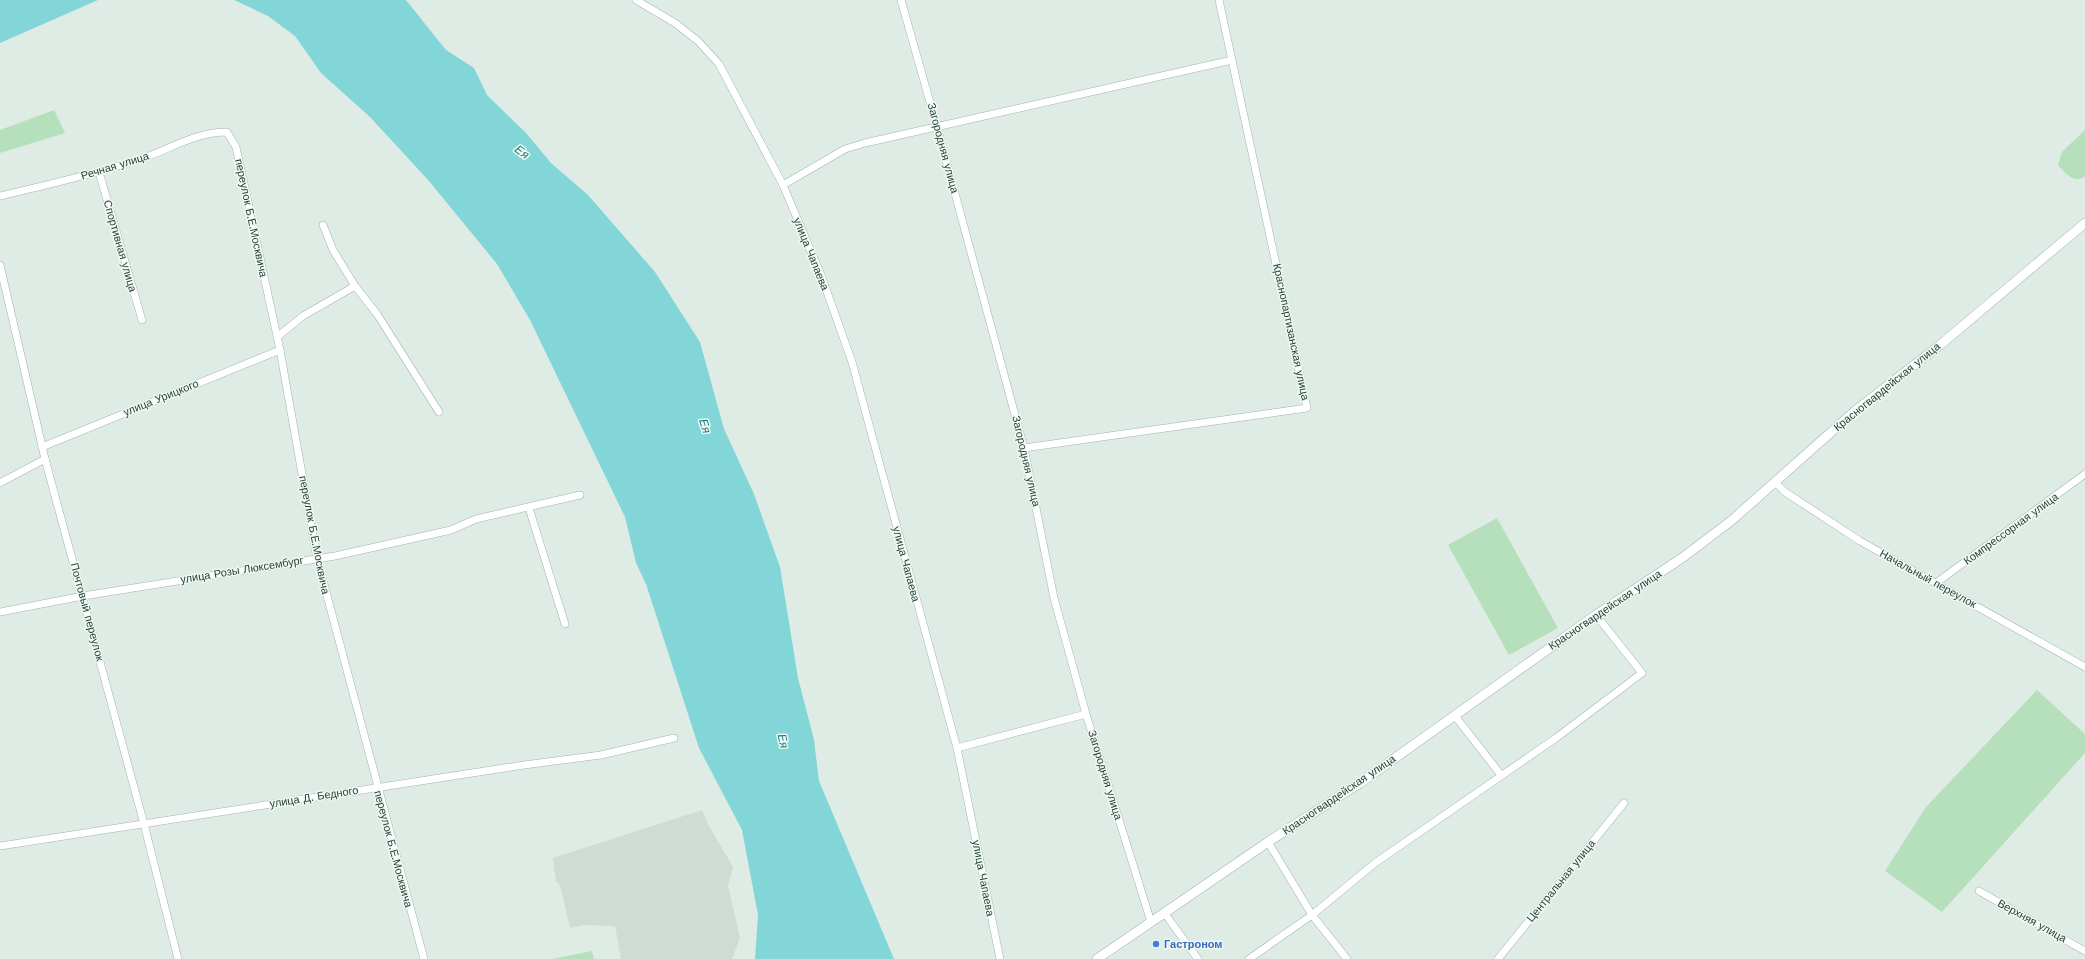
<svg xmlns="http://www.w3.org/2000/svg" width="2085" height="959" viewBox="0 0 2085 959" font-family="'Work Sans',sans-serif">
  <rect width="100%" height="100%" fill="#dfece5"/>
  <!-- built -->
  <path fill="#cedcd3" d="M 702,810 L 708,824 L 733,867 L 728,886 L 740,938 L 732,959 L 621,959 L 615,926 L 583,925 L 570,928 L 560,885 L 556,881 L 553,858 Z"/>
  <!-- green -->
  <g fill="#b6dfbb">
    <path d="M 54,110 L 65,133 L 0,153 L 0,130 Z"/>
    <path d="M 2085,130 L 2085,177 C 2073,183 2066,174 2058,165 L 2062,152 Z"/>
    <path d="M 1497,518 L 1558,628 L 1509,655 L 1448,545 Z"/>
    <path d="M 2037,690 L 2085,734 L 2085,753 L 1942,912 L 1885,871 L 1926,807 Z"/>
    <path d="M 592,951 L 594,959 L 553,959 Z"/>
  </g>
  <!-- water -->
  <g fill="#82d6d7">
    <path d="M 0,0 L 98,0 L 0,43 Z"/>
    <path d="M 234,0 L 406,0 L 446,50 L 474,68 L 487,95 L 526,133 L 551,163 L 588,195 L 655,272 L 700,342 L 724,429 L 754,494 L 780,567 L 798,678 L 814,740 L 819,781 L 894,959 L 755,959 L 758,915 L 742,830 L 699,748 L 646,584 L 636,563 L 625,517 L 530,320 L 497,264 L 429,181 L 370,117 L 321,73 L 295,36 L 268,16 Z"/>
  </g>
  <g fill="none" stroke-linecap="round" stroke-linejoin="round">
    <defs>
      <g id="minor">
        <path d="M 636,0 L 675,23 L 698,41 L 719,64 L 783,185 L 821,275 L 852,362 L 957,748 L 1000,959"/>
        <path d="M 901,0 L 937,127 L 1024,448 L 1054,598 L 1086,714 L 1151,922"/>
        <path d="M 99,172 L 142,320"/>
        <path d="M 783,185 L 845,149 L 865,143 L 1232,60"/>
        <path d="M 0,196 C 47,185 95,174 141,159 C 170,149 196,132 227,132 L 236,147 L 280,350 L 317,558 L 424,959"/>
        <path d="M 323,225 L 333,250 L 355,286 L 377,314 L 439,412"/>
        <path d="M 0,265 L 45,459 L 144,824 L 178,959"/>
        <path d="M 277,337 L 303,316 L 355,286"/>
        <path d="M 42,447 L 280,350"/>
        <path d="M 1024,448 L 1307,408 L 1219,0"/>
        <path d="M 0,483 L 45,459"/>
        <path d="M 1776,483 L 1785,492 L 1860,541 L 2085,667"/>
        <path d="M 529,508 L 565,624"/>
        <path d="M 1936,583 L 2085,474"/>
        <path d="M 0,612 L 83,596 L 335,556 L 451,530 L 476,519 L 580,495"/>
        <path d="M 1455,716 L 1501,775"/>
        <path d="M 957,748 L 1086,714"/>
        <path d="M 1268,842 L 1312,915 L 1347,959"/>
        <path d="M 0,846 L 524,765 L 601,755 L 674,738"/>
        <path d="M 1979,891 L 2085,951"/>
        <path d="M 1165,914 L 1198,959"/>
        <path d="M 1249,959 L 1312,915 L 1375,863 L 1556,738 L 1642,673 L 1596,615"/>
        <path d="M 1498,959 L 1624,803"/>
      </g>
      <path id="tertiary" d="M 1097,959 L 1268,842 L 1360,783 L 1596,615 L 1682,558 L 1731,521 L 1855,411 L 1940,345 L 2085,223"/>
    </defs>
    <!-- minor casing -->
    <use href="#minor" stroke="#a2b4ab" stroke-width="8"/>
    <!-- tertiary casing -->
    <use href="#tertiary" stroke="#a2b4ab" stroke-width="10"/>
    <!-- minor -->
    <use href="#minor" stroke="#fff" stroke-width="7"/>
    <!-- tertiary -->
    <use href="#tertiary" stroke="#fff" stroke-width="9"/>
  </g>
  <!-- markers -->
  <circle fill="#3f7fe0" stroke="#f0f8f3" stroke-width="1.5" cx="1156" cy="944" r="4"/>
  <g text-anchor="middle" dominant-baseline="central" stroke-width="3" stroke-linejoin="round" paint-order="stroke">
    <!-- street labels -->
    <g font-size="11" fill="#1f3e31" stroke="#f0f8f3">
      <text transform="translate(943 148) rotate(75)">Загородняя улица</text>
      <text transform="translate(115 166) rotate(-17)">Речная улица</text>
      <text transform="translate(251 218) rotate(78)">переулок Б.Е.Москвича</text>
      <text transform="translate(120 246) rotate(74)">Спортивная улица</text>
      <text transform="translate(811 254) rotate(68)">улица Чапаева</text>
      <text transform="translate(1291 332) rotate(78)">Краснопартизанская улица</text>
      <text transform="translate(1887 387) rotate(-39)">Красногвардейская улица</text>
      <text transform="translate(161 398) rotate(-22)">улица Урицкого</text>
      <text transform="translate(1026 461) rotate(77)">Загородняя улица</text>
      <text transform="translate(2011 529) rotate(-36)">Компрессорная улица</text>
      <text transform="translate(314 535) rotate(79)">переулок Б.Е.Москвича</text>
      <text transform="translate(906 564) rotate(75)">улица Чапаева</text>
      <text transform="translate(242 570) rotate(-9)">улица Розы Люксембург</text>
      <text transform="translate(1928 579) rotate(29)">Начальный переулок</text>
      <text transform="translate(1605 610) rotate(-34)">Красногвардейская улица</text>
      <text transform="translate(87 612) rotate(75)">Почтовый переулок</text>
      <text transform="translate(1105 775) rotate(73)">Загородняя улица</text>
      <text transform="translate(1339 795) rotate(-34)">Красногвардейская улица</text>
      <text transform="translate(314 797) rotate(-9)">улица Д. Бедного</text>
      <text transform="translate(393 849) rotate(75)">переулок Б.Е.Москвича</text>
      <text transform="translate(983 878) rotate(79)">улица Чапаева</text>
      <text transform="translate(1561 881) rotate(-51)">Центральная улица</text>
      <text transform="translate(2032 921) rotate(29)">Верхняя улица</text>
    </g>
    <!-- shop labels -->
    <g font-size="11" font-weight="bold" fill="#366cbe" stroke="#f0f8f3" text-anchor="start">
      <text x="1164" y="944">Гастроном</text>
    </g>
    <!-- water labels -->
    <g font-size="12" font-style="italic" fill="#147c7f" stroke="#f0f8f3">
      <text transform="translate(522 152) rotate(38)">Ея</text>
      <text transform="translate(705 426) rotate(73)">Ея</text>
      <text transform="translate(783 741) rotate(76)">Ея</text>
    </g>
  </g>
</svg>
